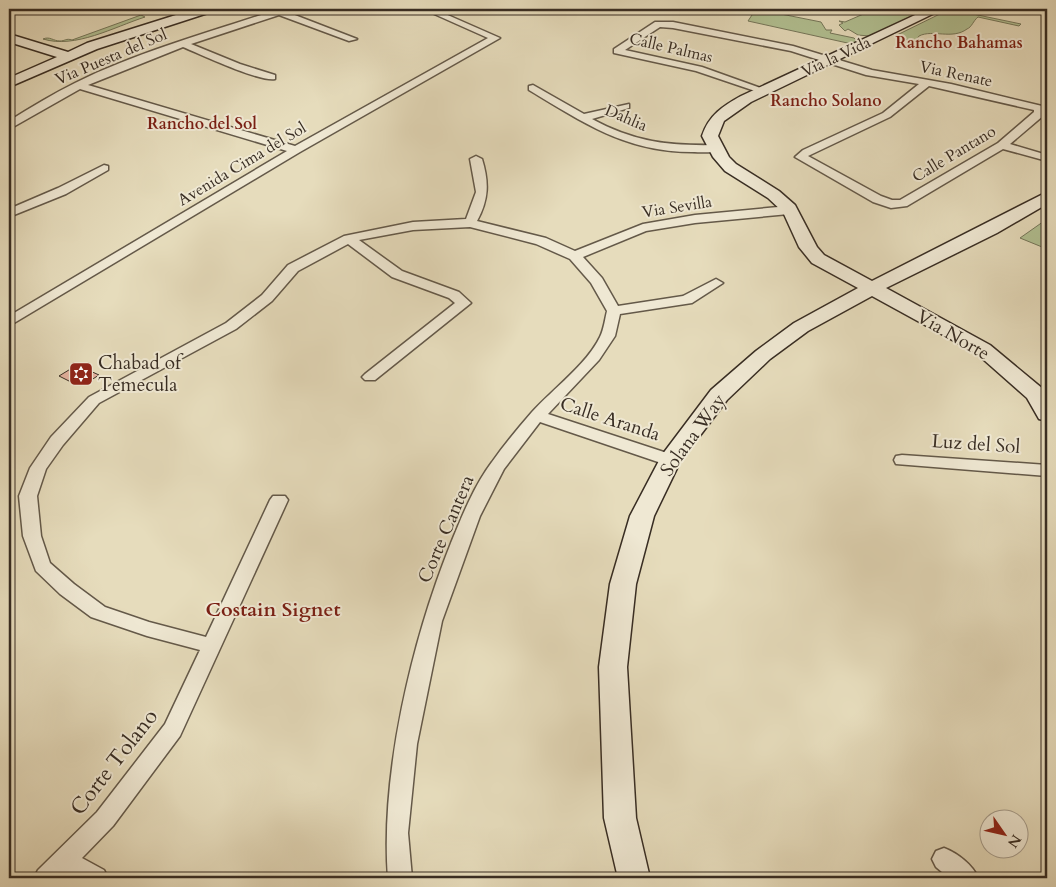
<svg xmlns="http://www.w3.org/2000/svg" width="1056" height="887" viewBox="0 0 1056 887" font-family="Cardo,serif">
  <rect width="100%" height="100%" fill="#e6dcbc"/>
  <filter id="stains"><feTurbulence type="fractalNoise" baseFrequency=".004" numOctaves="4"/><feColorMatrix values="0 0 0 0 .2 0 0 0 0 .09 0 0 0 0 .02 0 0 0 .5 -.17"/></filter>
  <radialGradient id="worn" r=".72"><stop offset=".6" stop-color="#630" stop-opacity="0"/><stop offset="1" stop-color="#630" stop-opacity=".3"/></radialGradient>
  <!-- green -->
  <g fill="#b2c193" stroke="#75775b">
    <path d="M 756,9 L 821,22 L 826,30 L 832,30 L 830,33 L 854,38 L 857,41 L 852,44 L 748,21 Z"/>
    <path d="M 875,9 L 927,9 L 869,36 L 858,35 L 848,29 L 845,31 L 839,25 L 843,23 L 839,21 L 845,22 Z"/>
    <path d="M 946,9 L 976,9 L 973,14 L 1021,24 L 1019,26 L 978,17 C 973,21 972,27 967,29 C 952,40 933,29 919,36 L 916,40 L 899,39 L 897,35 L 948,10 Z"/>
    <path d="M 141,15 L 145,17 C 114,27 75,49 43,39 C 50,36 53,41 60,41 C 65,41 66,38 72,40 Z"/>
    <path d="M 1047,219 L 1047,249 L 1020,238 Z"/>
  </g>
  <!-- building -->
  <path fill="#e4b29f" stroke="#382d23" d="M 77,365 L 99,375 L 85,384 L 78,381 L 75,384 L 59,376 Z"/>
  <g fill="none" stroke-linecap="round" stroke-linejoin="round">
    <defs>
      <g id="street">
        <path d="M 269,9 L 292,9 L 287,12 L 357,39 L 349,41 L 279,15 L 191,44 L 240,64 L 275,75 L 275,79 C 259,82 200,54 183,47 L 88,85 L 295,146 L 488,38 L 423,9 L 434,9 L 500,38 L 300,152 L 9,326 L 9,316 L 287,151 L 80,89 L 13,127 L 9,128 L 9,121 C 31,107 53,94 75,83 C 138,52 204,34 270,12 Z"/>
        <path d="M 567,9 L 576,9 L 571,13 L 568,12 Z"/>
        <path d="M 655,22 L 673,22 L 793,46 L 872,70 L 951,84 L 1042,106 L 1045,113 L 1044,115 L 1010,144 L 1047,155 L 1047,161 L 1003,149 L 907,206 L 891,208 L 873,202 L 795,157 L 803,150 L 883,113 L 919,84 L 866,75 L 791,51 L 673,28 L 660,27 L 625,50 L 702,67 L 769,91 L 764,94 L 696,71 L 614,53 L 614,49 ZM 929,86 L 1034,110 L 1034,112 L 998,143 L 900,200 L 892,200 L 881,196 L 808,156 L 890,117 Z"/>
        <path d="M 533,85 L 584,114 L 629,104 L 629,108 L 592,119 C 635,142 668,146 716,145 L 722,148 C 715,154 701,152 692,152 C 626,152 584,123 529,90 L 529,86 Z"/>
        <path d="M 476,156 L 482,159 C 489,182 489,199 477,221 L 546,238 L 575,251 L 643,224 L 695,215 L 789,206 L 795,210 L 789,214 L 695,223 L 646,231 L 583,257 L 602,278 L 618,306 L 683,296 L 716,279 L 723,283 L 692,303 L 620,314 L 615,336 L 599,360 L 548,414 L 676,456 L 678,460 L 676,464 L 664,464 L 540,422 L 504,469 L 480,516 L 442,621 L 417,744 L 408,833 L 412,878 L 388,878 C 380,774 412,640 451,543 C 462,516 474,486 492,462 C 504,445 518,428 532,412 C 553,389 587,364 600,337 C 604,329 605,319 607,311 L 591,283 L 570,259 L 536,244 L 470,227 L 413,230 L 359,240 L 402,271 L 459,292 L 471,303 L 375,380 L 365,380 L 362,377 L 365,374 L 455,303 L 449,298 L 392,277 L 348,244 L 298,271 L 272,301 L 236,329 L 99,403 L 63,445 L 46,469 L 37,496 L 41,536 L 50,563 L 74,584 L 105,607 L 149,622 L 206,637 L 270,500 L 273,496 L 285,496 L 288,500 L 180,736 L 113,826 L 82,858 L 104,870 L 108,878 L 74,878 L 66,874 L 62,878 L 34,878 L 38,870 L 97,812 L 165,724 L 200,650 L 147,636 L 91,617 L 60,594 L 36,571 L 23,536 L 19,496 L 30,468 L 51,437 L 89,397 L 226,323 L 262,295 L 288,265 L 344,236 L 413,222 L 466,219 L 476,192 L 470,159 Z"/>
        <path d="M 104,165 L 108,166 L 108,170 L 66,194 L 9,217 L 9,209 L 58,188 Z"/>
        <path d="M 902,455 L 1047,465 L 1047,476 L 896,464 L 894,460 L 896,456 Z"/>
        <path d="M 944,848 C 957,853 973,865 978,878 L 949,878 L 936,867 L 932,859 L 936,851 Z"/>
      </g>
      <g id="secondary">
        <path d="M 195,9 L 213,9 L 211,12 L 97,49 L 9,87 L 9,78 L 57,57 L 9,42 L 9,34 L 68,52 L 87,43 Z"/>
        <path d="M 928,9 L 943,9 L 751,102 L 724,121 L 718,136 L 729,157 L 736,164 L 779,191 L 795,205 L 817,247 L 824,255 L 872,281 L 1047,192 L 1047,204 L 997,233 L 886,288 L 990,345 L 1043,389 L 1047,397 L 1047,421 L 1039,419 L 1027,398 L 976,353 L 872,296 L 808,331 L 770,359 L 727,400 L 680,462 L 654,516 L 636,584 L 627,667 L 636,818 L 650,878 L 618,878 L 604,818 L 599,667 L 610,584 L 630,516 L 662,455 L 711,390 L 756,351 L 794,323 L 858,288 L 812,263 L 799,247 L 783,212 L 768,198 L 725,171 L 713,157 L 702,136 C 709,115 723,106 741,96 Z"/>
      </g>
    </defs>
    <!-- street casing -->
    <use href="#street" stroke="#645949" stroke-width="3"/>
    <!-- secondary casing -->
    <use href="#secondary" stroke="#382d23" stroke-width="3"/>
    <!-- street -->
    <use href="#street" fill="#efe8d3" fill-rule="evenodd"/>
    <!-- secondary -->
    <use href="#secondary" fill="#efe8d3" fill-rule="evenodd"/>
  </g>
  <!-- icons -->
  <defs>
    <symbol id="synagogue-square" viewBox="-11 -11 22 22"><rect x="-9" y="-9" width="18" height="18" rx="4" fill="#8f2418" stroke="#efe8d3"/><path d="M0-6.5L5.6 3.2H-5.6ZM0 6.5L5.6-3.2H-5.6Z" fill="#fff"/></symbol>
  </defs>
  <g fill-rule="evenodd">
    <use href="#synagogue-square" x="67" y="360" width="28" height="28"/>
  </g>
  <g text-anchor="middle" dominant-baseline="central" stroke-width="4" stroke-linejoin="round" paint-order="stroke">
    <!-- far-neighbourhood labels -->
    <g font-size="16" font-weight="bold" fill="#7a1f14" stroke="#efe8d3">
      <text x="959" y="43">Rancho Bahamas</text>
      <text x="826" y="101">Rancho Solano</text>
      <text x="202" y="124">Rancho del Sol</text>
    </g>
    <!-- far-street labels -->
    <g font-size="16" fill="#382d23" stroke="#efe8d3">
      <text transform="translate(671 48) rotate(13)">Calle Palmas</text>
      <text transform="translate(111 57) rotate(-23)">Via Puesta del Sol</text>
      <text transform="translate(836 57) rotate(-25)">Via la Vida</text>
      <text transform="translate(956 74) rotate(12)">Via Renate</text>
      <text transform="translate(626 118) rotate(23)">Dahlia</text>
      <text transform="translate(954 154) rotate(-31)">Calle Pantano</text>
      <text transform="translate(242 164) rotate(-31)">Avenida Cima del Sol</text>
      <text transform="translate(677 207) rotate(-9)">Via Sevilla</text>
    </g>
    <!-- street labels -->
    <g font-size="19" fill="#382d23" stroke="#efe8d3">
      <text transform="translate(953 335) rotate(30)">Via Norte</text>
      <text transform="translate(610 419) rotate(18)">Calle Aranda</text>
      <text transform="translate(693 435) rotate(-54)">Solana Way</text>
      <text transform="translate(976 444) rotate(4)">Luz del Sol</text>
      <text transform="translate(446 529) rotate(-67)">Corte Cantera</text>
    </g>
    <!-- poi labels -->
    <g font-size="19" fill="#382d23" stroke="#efe8d3" text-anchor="start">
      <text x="98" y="363">Chabad of<tspan x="98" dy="22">Temecula</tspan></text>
    </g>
    <!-- neighbourhood labels -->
    <g font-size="20" font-weight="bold" fill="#7a1f14" stroke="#efe8d3">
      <text x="273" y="609">Costain Signet</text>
    </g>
    <!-- near-street labels -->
    <g font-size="22" fill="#382d23" stroke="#efe8d3">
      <text transform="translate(114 762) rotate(-52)">Corte Tolano</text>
    </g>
  </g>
  <!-- margin -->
  <rect width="1056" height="887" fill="none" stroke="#e6dcbc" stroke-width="30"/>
  <rect x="10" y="10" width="1036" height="867" fill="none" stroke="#382d23" stroke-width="2.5"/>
  <rect x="15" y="15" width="1026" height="857" fill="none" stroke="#382d23"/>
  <!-- north arrow -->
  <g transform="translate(1004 834) rotate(124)"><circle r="24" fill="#efe8d3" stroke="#a69d8d"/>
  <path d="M0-4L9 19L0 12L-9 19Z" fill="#8f2418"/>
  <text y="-8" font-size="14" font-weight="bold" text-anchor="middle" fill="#382d23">N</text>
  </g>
  <rect width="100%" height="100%" filter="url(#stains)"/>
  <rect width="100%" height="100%" fill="url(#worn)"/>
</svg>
